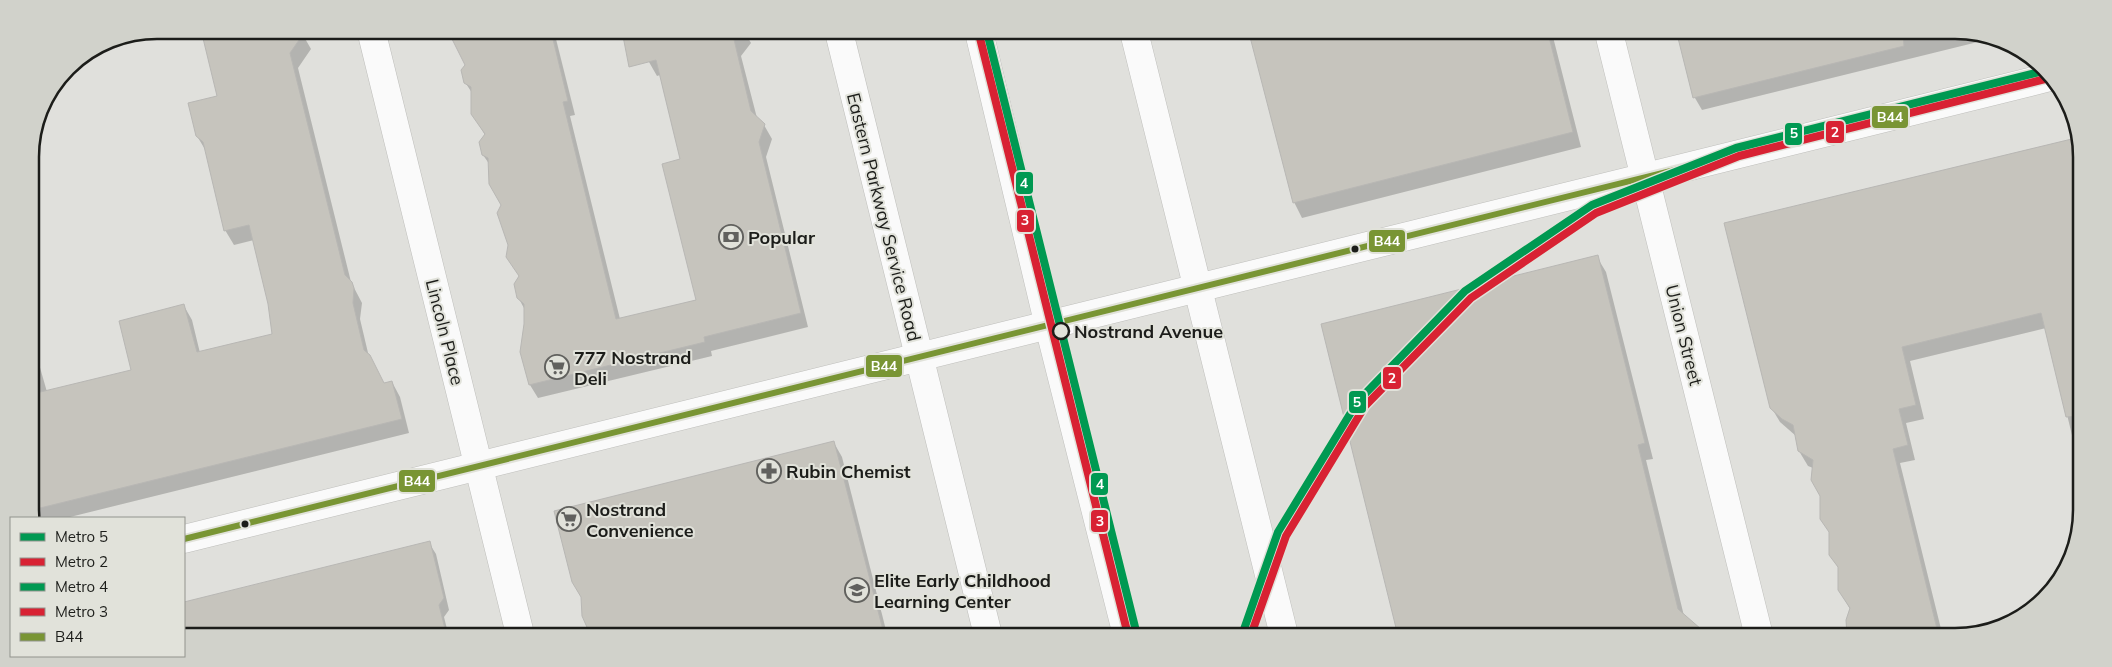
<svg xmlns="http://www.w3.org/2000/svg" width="2112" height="667" viewBox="0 0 2112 667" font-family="Mulish,sans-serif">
  <rect width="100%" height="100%" fill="#e0e0dc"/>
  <!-- shadow -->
  <g fill="#0003">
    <path d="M 453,31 L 554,31 L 575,115 L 570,116 L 620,319 L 697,300 L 681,160 L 660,75 L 657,76 L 649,62 L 641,31 L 744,31 L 751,43 L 741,56 L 757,118 L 764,125 L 772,139 L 766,157 L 808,327 L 711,351 L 712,356 L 538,398 L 530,385 L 525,310 L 518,297 L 520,277 L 507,256 L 510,245 L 502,205 L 490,165 L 483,155 L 485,135 L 472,113 L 472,93 L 465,82 L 466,65 L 455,42 Z"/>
    <path d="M 290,33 L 303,35 L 311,49 L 298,68 L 351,282 L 362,303 L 360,319 L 369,357 L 384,384 L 392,382 L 400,397 L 409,433 L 66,518 L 32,518 L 31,336 L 47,392 L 132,371 L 184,306 L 192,320 L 200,353 L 274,335 L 270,304 L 254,240 L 234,245 L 225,230 L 206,151 L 197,136 Z"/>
    <path d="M 1251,33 L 1418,33 L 1420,38 L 1441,33 L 1552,33 L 1581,147 L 1302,218 L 1294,202 Z"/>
    <path d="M 1679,34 L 1988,34 L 1994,38 L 1702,110 L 1695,98 Z"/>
    <path d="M 2080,138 L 2078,460 L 2046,328 L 1910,361 L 1924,419 L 1906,423 L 1915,460 L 1900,463 L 1943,637 L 1854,637 L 1846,624 L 1850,609 L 1839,590 L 1839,569 L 1830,554 L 1830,533 L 1813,468 L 1808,466 L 1799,451 L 1796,436 L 1780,422 L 1771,407 Z"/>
    <path d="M 1597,257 L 1606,272 L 1653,459 L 1646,460 L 1685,620 L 1693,636 L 1399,636 Z"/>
    <path d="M 834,443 L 842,457 L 887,634 L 590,634 L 588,624 Z"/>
    <path d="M 429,543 L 436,554 L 449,610 L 444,617 L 448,633 L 184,633 L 184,604 Z"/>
  </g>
  <!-- building -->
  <g fill="#c6c4bd" stroke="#b8b7b4">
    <path d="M 201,30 L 306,30 L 290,53 L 331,218 L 345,275 L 352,282 L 354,288 L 353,303 L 364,350 L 370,355 L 384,383 L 392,381 L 402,419 L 32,510 L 32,394 L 131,370 L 119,321 L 184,304 L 197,352 L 272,334 L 268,304 L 249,225 L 224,231 L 203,142 L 196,136 L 188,103 L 217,96 Z"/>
    <path d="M 448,31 L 551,31 L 568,101 L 563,102 L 616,319 L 696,300 L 662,164 L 680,159 L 656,60 L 629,67 L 622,31 L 732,31 L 751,111 L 765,124 L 759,142 L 801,313 L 704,337 L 705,342 L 529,385 L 520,352 L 524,324 L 524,304 L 517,298 L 514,284 L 519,276 L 506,257 L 508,245 L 497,213 L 501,205 L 489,184 L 488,158 L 482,155 L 479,142 L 485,134 L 471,114 L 471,87 L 464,83 L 461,70 L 465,65 Z"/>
    <path d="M 1249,33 L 1548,33 L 1573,132 L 1293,203 Z"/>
    <path d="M 1677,34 L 1903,34 L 1904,46 L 1693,98 Z"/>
    <path d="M 2080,137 L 2078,416 L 2066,417 L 2041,313 L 1902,347 L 1916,405 L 1899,409 L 1908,445 L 1893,449 L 1939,637 L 1847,636 L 1846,620 L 1850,608 L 1838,590 L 1838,567 L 1829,555 L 1829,532 L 1820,519 L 1820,496 L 1811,480 L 1813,460 L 1798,451 L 1793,425 L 1782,419 L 1770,408 L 1724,223 Z"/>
    <path d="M 1598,255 L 1645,443 L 1638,445 L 1678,609 L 1709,636 L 1398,636 L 1321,324 Z"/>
    <path d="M 834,441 L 884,634 L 590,634 L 582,616 L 581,597 L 572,582 L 554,511 Z"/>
    <path d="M 430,541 L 444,598 L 439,605 L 446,633 L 184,633 L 184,602 Z"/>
  </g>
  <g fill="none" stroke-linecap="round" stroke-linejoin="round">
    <defs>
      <g id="minor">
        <path d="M 371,30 L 520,634"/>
        <path d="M 839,32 L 988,635"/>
        <path d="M 1134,32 L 1284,635"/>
        <path d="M 1609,33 L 1759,636"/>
      </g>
      <g id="major">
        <path d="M 979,32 L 1049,326 L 1127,635"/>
        <path d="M 184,539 L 2050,77"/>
      </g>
    </defs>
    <!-- minor casing -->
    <use href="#minor" stroke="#bebebb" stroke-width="29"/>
    <!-- major casing -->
    <use href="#major" stroke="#bebebb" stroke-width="29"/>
    <!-- minor -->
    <use href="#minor" stroke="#fafafa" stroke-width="28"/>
    <!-- major -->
    <use href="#major" stroke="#fafafa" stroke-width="28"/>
    <defs>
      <path id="bus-1" d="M 184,539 L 2050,77"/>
    </defs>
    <!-- bus-1 casing -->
    <use href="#bus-1" stroke="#e1e2da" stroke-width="10"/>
    <!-- bus-1 -->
    <use href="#bus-1" stroke="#799534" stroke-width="6"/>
    <defs>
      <path id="metro-1" d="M 1242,635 L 1278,532 L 1358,401 L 1465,291 L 1592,205 L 1736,148 L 2047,70"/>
      <path id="metro-2" d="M 1251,635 L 1286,536 L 1365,406 L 1471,298 L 1596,213 L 1739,156 L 2049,78"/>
      <path id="metro-3" d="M 987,32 L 1137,635"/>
      <path id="metro-4" d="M 979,34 L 1128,635"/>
    </defs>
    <!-- metro-1 casing -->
    <use href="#metro-1" stroke="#e1e2da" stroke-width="11"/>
    <!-- metro-2 casing -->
    <use href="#metro-2" stroke="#e1e2da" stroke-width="11"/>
    <!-- metro-3 casing -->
    <use href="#metro-3" stroke="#e1e2da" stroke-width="11"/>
    <!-- metro-4 casing -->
    <use href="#metro-4" stroke="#e1e2da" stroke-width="11"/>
    <!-- metro-1 -->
    <use href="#metro-1" stroke="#009952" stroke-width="8"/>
    <!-- metro-2 -->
    <use href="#metro-2" stroke="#d82233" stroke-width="8"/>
    <!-- metro-3 -->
    <use href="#metro-3" stroke="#009952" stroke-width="8"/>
    <!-- metro-4 -->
    <use href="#metro-4" stroke="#d82233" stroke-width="8"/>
  </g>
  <!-- icons -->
  <defs>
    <symbol id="bank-ring" viewBox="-11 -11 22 22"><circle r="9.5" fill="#e1e2da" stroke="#61615e" stroke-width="1.5"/><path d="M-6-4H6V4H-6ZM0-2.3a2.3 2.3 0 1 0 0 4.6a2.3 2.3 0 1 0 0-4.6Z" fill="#61615e"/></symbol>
    <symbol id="supermarket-ring" viewBox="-11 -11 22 22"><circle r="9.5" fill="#e1e2da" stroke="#61615e" stroke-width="1.5"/><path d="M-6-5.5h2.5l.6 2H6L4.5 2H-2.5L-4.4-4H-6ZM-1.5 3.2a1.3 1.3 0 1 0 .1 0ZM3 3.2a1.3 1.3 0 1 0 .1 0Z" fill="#61615e"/></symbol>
    <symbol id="pharmacy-ring" viewBox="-11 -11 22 22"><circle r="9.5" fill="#e1e2da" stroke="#61615e" stroke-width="1.5"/><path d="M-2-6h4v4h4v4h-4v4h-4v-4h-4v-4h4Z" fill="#61615e"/></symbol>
    <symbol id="school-ring" viewBox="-11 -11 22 22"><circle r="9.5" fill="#e1e2da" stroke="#61615e" stroke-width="1.5"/><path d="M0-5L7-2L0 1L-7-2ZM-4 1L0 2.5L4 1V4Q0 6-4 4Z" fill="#61615e"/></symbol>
  </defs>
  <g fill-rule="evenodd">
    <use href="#bank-ring" x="717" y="223" width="28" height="28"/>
    <use href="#supermarket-ring" x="543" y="353" width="28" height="28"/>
    <use href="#pharmacy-ring" x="755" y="457" width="28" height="28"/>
    <use href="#supermarket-ring" x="555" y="505" width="28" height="28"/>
    <use href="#school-ring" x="843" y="576" width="28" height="28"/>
  </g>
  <!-- markers -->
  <g fill="#1c1d1a" stroke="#e1e2da" stroke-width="2">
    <circle cx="1355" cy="249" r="4.5"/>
    <circle cx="245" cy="524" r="4.5"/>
  </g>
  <circle fill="#e1e2da" stroke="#1c1d1a" stroke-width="2.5" cx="1061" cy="331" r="8"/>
  <g text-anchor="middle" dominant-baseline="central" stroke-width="4" stroke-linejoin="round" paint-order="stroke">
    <!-- street labels -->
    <g font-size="18" fill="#1c1d1a" stroke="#e1e2da">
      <text transform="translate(884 217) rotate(76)">Eastern Parkway Service Road</text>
      <text transform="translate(445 332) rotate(76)">Lincoln Place</text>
      <text transform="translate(1684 335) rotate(76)">Union Street</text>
    </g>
    <!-- poi labels -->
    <g font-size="18" font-weight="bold" fill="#1c1d1a" stroke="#e1e2da" text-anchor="start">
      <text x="748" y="237">Popular</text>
      <text x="574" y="357">777 Nostrand<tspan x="574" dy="21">Deli</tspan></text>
      <text x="786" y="471">Rubin Chemist</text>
      <text x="586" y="509">Nostrand<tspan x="586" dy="21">Convenience</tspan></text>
      <text x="874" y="580">Elite Early Childhood<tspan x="874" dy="21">Learning Center</tspan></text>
    </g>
    <!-- stop labels -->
    <g font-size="18" font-weight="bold" fill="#1c1d1a" stroke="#e1e2da" text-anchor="start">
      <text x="1074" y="331">Nostrand Avenue</text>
    </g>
  </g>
  <!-- crop -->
  <path d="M0 0H2112V667H0ZM157 39H1955A118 118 0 0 1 2073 157V510A118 118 0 0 1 1955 628H157A118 118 0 0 1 39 510V157A118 118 0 0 1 157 39Z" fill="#d1d2cb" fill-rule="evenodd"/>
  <path fill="none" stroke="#1c1d1a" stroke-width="2.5" d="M157 39H1955A118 118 0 0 1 2073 157V510A118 118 0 0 1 1955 628H157A118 118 0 0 1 39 510V157A118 118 0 0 1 157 39Z"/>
  <g stroke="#e1e2da" stroke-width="2">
    <rect x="1871" y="105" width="38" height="24" rx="5" fill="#799534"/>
    <rect x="1825" y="120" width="20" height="24" rx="5" fill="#d82233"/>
    <rect x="1784" y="122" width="19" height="24" rx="5" fill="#009952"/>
    <rect x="1015" y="171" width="19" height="24" rx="5" fill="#009952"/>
    <rect x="1016" y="209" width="19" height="24" rx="5" fill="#d82233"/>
    <rect x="1368" y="229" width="38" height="24" rx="5" fill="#799534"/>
    <rect x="865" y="354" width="38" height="24" rx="5" fill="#799534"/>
    <rect x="1382" y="366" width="20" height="24" rx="5" fill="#d82233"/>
    <rect x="1348" y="390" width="19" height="24" rx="5" fill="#009952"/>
    <rect x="398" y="469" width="38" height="24" rx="5" fill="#799534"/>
    <rect x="1090" y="472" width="19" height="24" rx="5" fill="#009952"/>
    <rect x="1090" y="509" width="19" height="24" rx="5" fill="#d82233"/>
  </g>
  <g font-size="14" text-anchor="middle" font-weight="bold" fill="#fff">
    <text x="1890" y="122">B44</text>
    <text x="1835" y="137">2</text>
    <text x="1794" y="138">5</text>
    <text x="1024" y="188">4</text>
    <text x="1025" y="225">3</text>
    <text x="1387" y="246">B44</text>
    <text x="884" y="371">B44</text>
    <text x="1392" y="383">2</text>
    <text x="1357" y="407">5</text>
    <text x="417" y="486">B44</text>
    <text x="1100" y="489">4</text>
    <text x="1100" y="526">3</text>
  </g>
  <!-- legend -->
  <rect x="10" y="517" width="175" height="140" fill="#e1e2da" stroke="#92938d"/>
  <rect x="20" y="533" width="25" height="8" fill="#009952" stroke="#92938d"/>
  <text x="55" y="542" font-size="15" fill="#1c1d1a">Metro 5</text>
  <rect x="20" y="558" width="25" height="8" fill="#d82233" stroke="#92938d"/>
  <text x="55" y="567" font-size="15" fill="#1c1d1a">Metro 2</text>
  <rect x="20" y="583" width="25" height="8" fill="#009952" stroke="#92938d"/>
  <text x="55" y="592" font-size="15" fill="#1c1d1a">Metro 4</text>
  <rect x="20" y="608" width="25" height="8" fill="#d82233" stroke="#92938d"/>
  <text x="55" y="617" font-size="15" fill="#1c1d1a">Metro 3</text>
  <rect x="20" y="633" width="25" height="8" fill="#799534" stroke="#92938d"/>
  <text x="55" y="642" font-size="15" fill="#1c1d1a">B44</text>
</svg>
